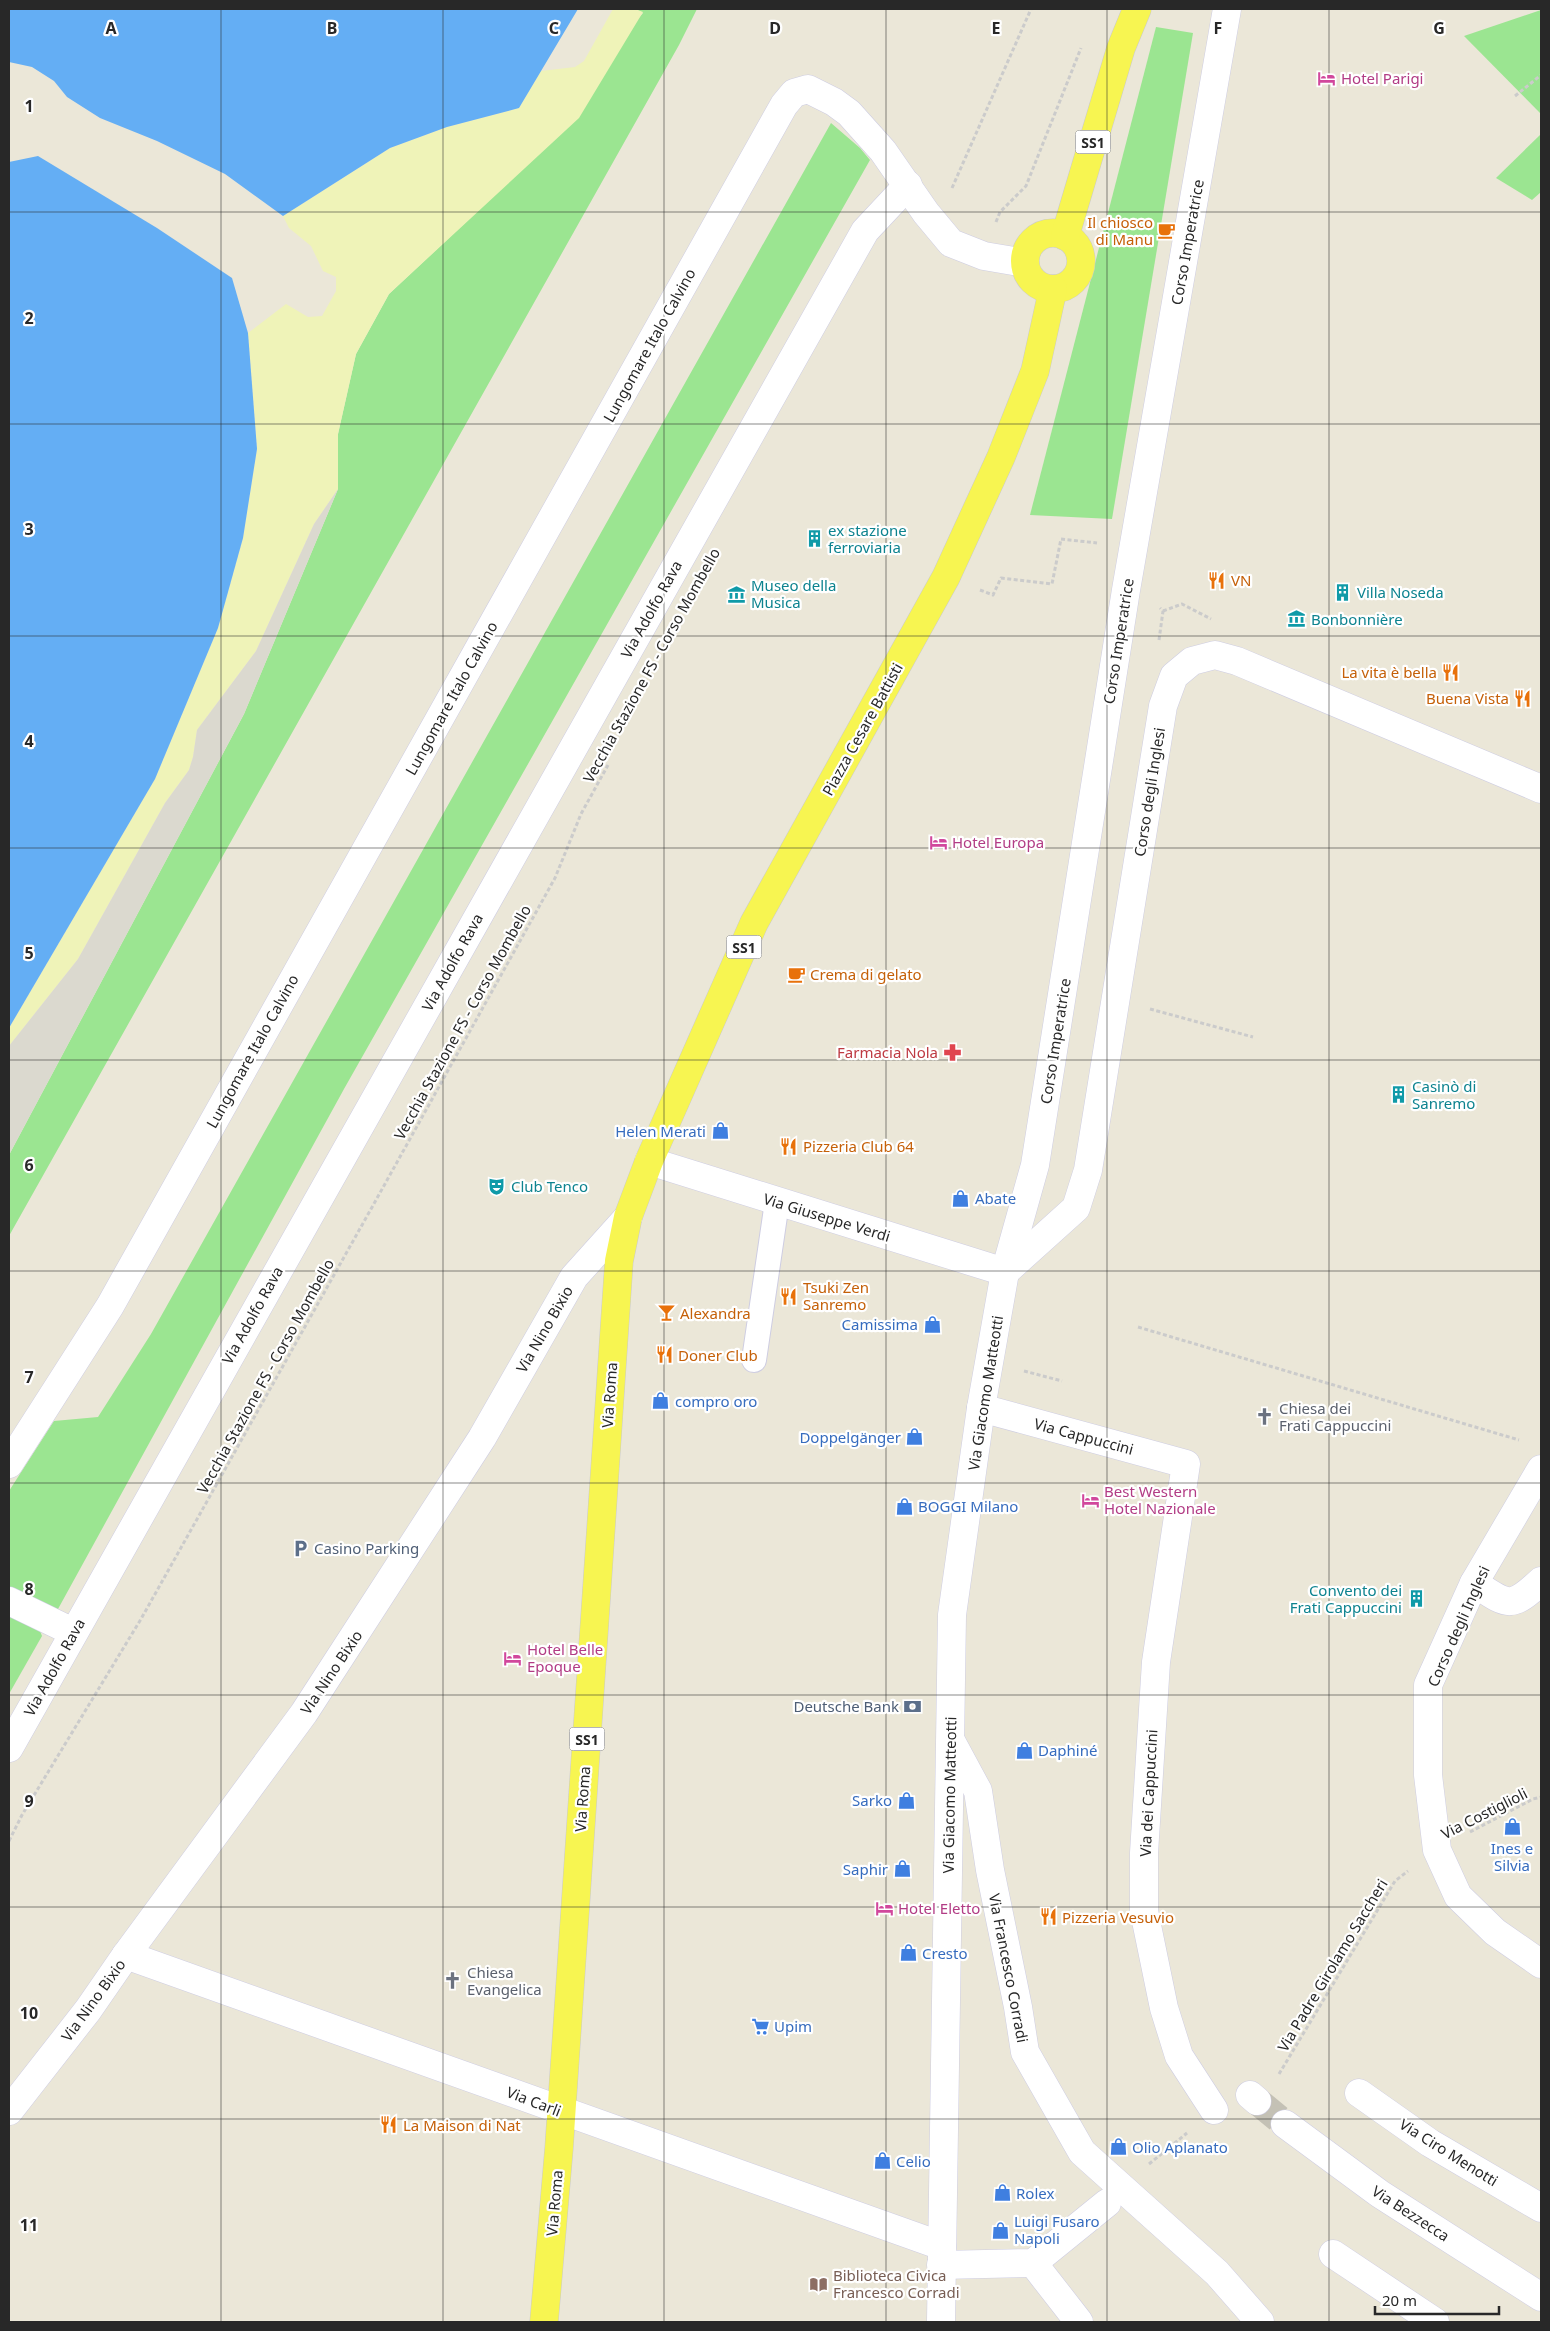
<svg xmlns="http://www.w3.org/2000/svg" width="1550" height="2331" viewBox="0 0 1550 2331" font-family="'Noto Sans',sans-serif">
  <rect width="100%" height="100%" fill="#ebe7d8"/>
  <!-- green -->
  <g fill="#9be591">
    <path d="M 635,9 L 697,9 L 679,45 L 9,1236 L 9,1155 L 244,714 L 338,489 L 338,434 L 356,354 L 389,294 L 467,221 L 643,13 Z"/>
    <path d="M 1541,10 L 1541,114 L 1464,36 Z"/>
    <path d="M 1156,27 L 1193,33 L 1112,519 L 1030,515 Z"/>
    <path d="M 831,123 L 860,148 L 870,160 L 344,1089 L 58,1609 L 53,1609 L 9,1587 L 9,1491 L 54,1421 L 98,1417 L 151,1334 Z"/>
    <path d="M 1541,134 L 1541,192 L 1532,200 L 1496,178 Z"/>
    <path d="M 9,1611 L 40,1631 L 42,1636 L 9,1694 Z"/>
  </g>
  <!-- sand -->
  <path fill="#eff3b8" d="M 613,9 L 635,9 L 643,12 L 579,118 L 389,294 L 356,354 L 338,434 L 338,489 L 314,524 L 256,651 L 197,730 L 193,757 L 189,770 L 165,803 L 78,959 L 9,1046 L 9,1028 L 155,779 L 218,628 L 243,538 L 257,449 L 248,333 L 286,304 L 308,317 L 322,316 L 336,291 L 336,277 L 323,271 L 311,246 L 289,228 L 283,216 L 390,148 L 447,127 L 519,108 L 541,71 L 575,67 L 584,61 Z"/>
  <!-- plaza -->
  <path fill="#dbd9cf" d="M 338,489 L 244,714 L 9,1155 L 9,1046 L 78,959 L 165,803 L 189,770 L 193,757 L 197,730 L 256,651 L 314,524 Z"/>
  <!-- water -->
  <g fill="#64aef4">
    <path d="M 9,9 L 578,9 L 519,108 L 447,127 L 390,148 L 283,216 L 225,174 L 157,141 L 100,118 L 67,97 L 54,81 L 32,67 L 9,62 Z"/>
    <path d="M 38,156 L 157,228 L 232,278 L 248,333 L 257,449 L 243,538 L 218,628 L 155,779 L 9,1028 L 9,162 Z"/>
  </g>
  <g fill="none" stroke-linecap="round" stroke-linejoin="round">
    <!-- street-tunnel -->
    <path stroke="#c4c1b5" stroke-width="28" stroke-dasharray="28 14" stroke-linecap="butt" d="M 1257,2101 L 1285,2124"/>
    <defs>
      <path id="lane" d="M 754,1360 L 777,1202"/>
      <g id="street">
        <path d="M 649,1161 L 1005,1272"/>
        <path d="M 1005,1272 L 1076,1208 L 1088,1170 L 1163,706 L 1174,676 L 1192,661 L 1215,655 L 1237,661 L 1541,789"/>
        <path d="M 981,1408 L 1186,1464 L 1156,1662 L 1144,1853 L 1144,1911 L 1164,2008 L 1179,2056 L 1214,2110"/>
        <path d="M 9,1464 L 110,1306 L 784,105 L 794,93 L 808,89 L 834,102 L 849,113 L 883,151 L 926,213 L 951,243 L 984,256 L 1025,263"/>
        <path d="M 1541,1469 L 1474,1583 L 1428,1685 L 1428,1775 L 1437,1850 L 1458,1896 L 1495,1932 L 1541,1964"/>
        <path d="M 1474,1583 C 1508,1605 1510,1610 1541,1581"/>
        <path d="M 9,1601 L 73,1632"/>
        <path d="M 951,1741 L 978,1791 L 990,1870 L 1018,2007 L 1025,2052 L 1082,2152 L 1217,2273 L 1260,2322"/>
        <path d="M 9,1748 L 865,231 L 908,185"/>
        <path d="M 126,1955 L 942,2246"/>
        <path d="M 1359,2093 L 1430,2143 L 1541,2208"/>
        <path d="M 1250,2095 L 1257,2101"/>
        <path d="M 9,2111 L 88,2010 L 126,1955 L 304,1713 L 482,1438 L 574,1277 L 628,1217"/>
        <path d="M 1285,2124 L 1380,2194 L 1541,2297"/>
        <path d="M 1333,2254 L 1435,2322"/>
        <path d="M 1033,2263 L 1079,2322"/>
        <path d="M 941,2265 L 1033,2263 L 1107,2203"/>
        <path d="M 941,2322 L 952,1615 L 981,1408 L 1005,1272 L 1035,1165 L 1126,590 L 1227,9"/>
      </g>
      <g id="primary">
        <circle cx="1053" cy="261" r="28"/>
        <path d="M 1065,236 L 1121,48 L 1137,9"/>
        <path d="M 544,2322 L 559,2148 L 619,1261 L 628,1217 L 649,1161 L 754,923 L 946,577 L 1001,457 L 1035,371 L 1053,289"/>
      </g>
    </defs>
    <!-- lane casing -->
    <use href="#lane" stroke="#cecde2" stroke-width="26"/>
    <!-- street casing -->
    <use href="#street" stroke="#cecde2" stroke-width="29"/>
    <!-- primary casing -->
    <use href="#primary" stroke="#cbcbcb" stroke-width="29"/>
    <!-- path -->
    <g stroke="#cbcbcb" stroke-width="3" stroke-dasharray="4 2.5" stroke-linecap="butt">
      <path d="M 1515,96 L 1541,75"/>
      <path d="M 952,188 L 1031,9"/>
      <path d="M 996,222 L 1000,212 L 1026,186 L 1081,48"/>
      <path d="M 980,590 L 993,595 L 1001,578 L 1052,584 L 1061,539 L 1097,543"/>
      <path d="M 1163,611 L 1182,604 L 1211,619"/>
      <path d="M 1159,640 L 1163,611 L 1160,608"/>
      <path d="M 1150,1009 L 1253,1037"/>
      <path d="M 1138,1327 L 1519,1440"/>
      <path d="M 1024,1371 L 1062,1381"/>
      <path d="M 1470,1832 L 1533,1799 L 1541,1797"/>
      <path d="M 9,1841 L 22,1815 L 141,1619 L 371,1209 L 555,878 L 581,814 L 608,765"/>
      <path d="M 1279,2074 L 1395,1881 L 1408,1871"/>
      <path d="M 1149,2164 L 1187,2133"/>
    </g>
    <!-- lane -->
    <use href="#lane" stroke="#fff" stroke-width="24"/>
    <!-- street -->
    <use href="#street" stroke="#fff" stroke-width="28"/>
    <!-- primary -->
    <use href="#primary" stroke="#f7f551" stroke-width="28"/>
  </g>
  <!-- grid -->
  <path fill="none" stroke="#282828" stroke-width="1" stroke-opacity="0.55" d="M 221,9 L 221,2322M 443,9 L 443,2322M 664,9 L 664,2322M 886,9 L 886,2322M 1107,9 L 1107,2322M 1329,9 L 1329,2322M 9,212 L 1541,212M 9,424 L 1541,424M 9,636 L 1541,636M 9,848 L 1541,848M 9,1060 L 1541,1060M 9,1271 L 1541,1271M 9,1483 L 1541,1483M 9,1695 L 1541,1695M 9,1907 L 1541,1907M 9,2119 L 1541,2119"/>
  <!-- icons -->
  <defs>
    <symbol id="hotel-bare" viewBox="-9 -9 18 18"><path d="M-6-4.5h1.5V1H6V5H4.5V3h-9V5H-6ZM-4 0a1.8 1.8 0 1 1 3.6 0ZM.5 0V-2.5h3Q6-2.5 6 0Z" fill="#d1479c" stroke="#fff" stroke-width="2.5" paint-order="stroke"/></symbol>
    <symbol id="cafe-bare" viewBox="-9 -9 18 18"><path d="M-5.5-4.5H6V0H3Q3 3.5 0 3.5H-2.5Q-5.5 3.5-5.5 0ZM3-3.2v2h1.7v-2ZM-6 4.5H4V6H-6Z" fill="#e8710a" stroke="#fff" stroke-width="2.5" paint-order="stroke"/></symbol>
    <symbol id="building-bare" viewBox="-9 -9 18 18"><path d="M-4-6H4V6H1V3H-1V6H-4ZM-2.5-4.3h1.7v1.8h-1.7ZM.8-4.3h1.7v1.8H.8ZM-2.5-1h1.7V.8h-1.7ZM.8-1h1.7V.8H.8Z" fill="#0f9aa8" stroke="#fff" stroke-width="2.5" paint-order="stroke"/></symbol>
    <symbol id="restaurant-bare" viewBox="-9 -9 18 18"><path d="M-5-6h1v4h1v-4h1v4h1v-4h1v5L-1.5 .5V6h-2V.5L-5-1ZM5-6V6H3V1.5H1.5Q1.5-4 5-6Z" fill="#e8710a" stroke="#fff" stroke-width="2.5" paint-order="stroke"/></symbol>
    <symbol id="museum-bare" viewBox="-9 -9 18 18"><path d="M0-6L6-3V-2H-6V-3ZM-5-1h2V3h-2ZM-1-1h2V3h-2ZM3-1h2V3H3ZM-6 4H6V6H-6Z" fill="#0f9aa8" stroke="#fff" stroke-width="2.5" paint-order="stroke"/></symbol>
    <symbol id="pharmacy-bare" viewBox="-9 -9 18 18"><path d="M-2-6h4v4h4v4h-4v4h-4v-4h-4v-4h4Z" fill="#e0444e" stroke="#fff" stroke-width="2.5" paint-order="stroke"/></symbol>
    <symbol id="shop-bare" viewBox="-9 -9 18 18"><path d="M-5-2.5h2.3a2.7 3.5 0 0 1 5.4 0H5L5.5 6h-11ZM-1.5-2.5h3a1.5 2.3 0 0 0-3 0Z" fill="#3f7fe0" stroke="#fff" stroke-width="2.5" paint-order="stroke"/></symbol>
    <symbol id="theatre-bare" viewBox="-9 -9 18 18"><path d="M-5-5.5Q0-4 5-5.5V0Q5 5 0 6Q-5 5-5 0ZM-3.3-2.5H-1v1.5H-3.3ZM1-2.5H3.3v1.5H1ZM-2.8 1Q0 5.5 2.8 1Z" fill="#0f9aa8" stroke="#fff" stroke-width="2.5" paint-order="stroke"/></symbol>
    <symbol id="bar-bare" viewBox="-9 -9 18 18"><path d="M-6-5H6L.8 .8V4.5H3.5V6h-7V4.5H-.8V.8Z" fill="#e8710a" stroke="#fff" stroke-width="2.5" paint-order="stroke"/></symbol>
    <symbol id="church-bare" viewBox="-9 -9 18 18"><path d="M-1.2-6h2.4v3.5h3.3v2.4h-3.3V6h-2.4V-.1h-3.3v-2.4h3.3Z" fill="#6b7280" stroke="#fff" stroke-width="2.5" paint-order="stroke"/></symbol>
    <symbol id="parking-bare" viewBox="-9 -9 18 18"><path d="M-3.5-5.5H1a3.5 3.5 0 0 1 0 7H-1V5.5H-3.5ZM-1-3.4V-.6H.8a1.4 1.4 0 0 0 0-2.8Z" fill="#5c6f8a" stroke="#fff" stroke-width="2.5" paint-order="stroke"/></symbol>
    <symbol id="bank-bare" viewBox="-9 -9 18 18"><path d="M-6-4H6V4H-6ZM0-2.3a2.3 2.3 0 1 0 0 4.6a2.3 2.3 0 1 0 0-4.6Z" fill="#5c6f8a" stroke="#fff" stroke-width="2.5" paint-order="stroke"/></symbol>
    <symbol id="supermarket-bare" viewBox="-9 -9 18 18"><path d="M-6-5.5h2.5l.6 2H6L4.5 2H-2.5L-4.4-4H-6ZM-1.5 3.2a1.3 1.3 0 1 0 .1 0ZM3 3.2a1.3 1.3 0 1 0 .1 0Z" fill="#3f7fe0" stroke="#fff" stroke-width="2.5" paint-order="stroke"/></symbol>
    <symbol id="library-bare" viewBox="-9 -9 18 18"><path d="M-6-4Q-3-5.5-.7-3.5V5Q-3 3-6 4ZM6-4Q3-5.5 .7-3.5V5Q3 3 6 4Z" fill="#8d6e63" stroke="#fff" stroke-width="2.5" paint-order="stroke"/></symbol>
  </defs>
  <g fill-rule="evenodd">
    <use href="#hotel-bare" x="1314" y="66" width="25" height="25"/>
    <use href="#cafe-bare" x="1154" y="218" width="25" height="25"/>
    <use href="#building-bare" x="802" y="526" width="25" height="25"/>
    <use href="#restaurant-bare" x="1204" y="568" width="25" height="25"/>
    <use href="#building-bare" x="1330" y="580" width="25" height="25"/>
    <use href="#museum-bare" x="724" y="582" width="25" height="25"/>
    <use href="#museum-bare" x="1284" y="606" width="25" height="25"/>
    <use href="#restaurant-bare" x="1438" y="660" width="25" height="25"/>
    <use href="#restaurant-bare" x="1510" y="686" width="25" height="25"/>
    <use href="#hotel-bare" x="926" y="830" width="25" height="25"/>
    <use href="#cafe-bare" x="784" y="962" width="25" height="25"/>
    <use href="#pharmacy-bare" x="940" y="1040" width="25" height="25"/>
    <use href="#building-bare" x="1386" y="1082" width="25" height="25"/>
    <use href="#shop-bare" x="708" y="1118" width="25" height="25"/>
    <use href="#restaurant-bare" x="776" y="1134" width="25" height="25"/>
    <use href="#theatre-bare" x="484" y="1174" width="25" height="25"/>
    <use href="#shop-bare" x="948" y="1186" width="25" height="25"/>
    <use href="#restaurant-bare" x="776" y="1284" width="25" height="25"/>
    <use href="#bar-bare" x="654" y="1300" width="25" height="25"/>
    <use href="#shop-bare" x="920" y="1312" width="25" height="25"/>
    <use href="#restaurant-bare" x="652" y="1342" width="25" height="25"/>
    <use href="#shop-bare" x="648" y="1388" width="25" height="25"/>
    <use href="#church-bare" x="1252" y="1404" width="25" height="25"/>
    <use href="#shop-bare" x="902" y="1424" width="25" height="25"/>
    <use href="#hotel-bare" x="1078" y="1488" width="25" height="25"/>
    <use href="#shop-bare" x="892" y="1494" width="25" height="25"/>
    <use href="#parking-bare" x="288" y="1536" width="25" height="25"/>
    <use href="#building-bare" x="1404" y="1586" width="25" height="25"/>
    <use href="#hotel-bare" x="500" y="1646" width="25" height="25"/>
    <use href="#bank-bare" x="900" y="1694" width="25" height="25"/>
    <use href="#shop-bare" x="1012" y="1738" width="25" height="25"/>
    <use href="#shop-bare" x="894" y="1788" width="25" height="25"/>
    <use href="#shop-bare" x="1500" y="1814" width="25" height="25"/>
    <use href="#shop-bare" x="890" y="1856" width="25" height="25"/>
    <use href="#hotel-bare" x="872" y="1896" width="25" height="25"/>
    <use href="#restaurant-bare" x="1036" y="1904" width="25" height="25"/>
    <use href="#shop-bare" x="896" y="1940" width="25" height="25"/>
    <use href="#church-bare" x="440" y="1968" width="25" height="25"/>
    <use href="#supermarket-bare" x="748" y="2014" width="25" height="25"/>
    <use href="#restaurant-bare" x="376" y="2112" width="25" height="25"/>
    <use href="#shop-bare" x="1106" y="2134" width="25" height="25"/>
    <use href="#shop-bare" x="870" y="2148" width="25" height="25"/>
    <use href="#shop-bare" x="990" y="2180" width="25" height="25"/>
    <use href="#shop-bare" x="988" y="2218" width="25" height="25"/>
    <use href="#library-bare" x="806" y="2272" width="25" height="25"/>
  </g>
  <g text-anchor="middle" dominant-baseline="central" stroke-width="4.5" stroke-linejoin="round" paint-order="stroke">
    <!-- shield labels -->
    <g fill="#fff" stroke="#686868" stroke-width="1">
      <rect x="1075.5" y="130.5" width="35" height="23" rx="4"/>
      <rect x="726.5" y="935.5" width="35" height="23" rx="4"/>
      <rect x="569.5" y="1727.5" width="35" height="23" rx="4"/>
    </g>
    <g font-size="14" font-weight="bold" fill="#282828">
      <text x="1093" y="142">SS1</text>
      <text x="744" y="947">SS1</text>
      <text x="587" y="1739">SS1</text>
    </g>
    <!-- hotel labels -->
    <g font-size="15" fill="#b23c85" stroke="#fff" text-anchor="start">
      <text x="1341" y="78">Hotel Parigi</text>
      <text x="952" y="842">Hotel Europa</text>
      <text x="1104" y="1491">Best Western<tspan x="1104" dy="17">Hotel Nazionale</tspan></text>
      <text x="527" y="1649">Hotel Belle<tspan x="527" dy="17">Epoque</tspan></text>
      <text x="898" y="1908">Hotel Eletto</text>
    </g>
    <!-- food labels -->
    <g font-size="15" fill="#c56008" stroke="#fff" text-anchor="start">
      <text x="1153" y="222" text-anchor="end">Il chiosco<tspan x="1153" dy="17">di Manu</tspan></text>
      <text x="1231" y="580">VN</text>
      <text x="1437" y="672" text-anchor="end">La vita è bella</text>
      <text x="1509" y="698" text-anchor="end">Buena Vista</text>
      <text x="810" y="974">Crema di gelato</text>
      <text x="803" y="1146">Pizzeria Club 64</text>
      <text x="803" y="1287">Tsuki Zen<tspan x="803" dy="17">Sanremo</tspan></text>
      <text x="680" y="1313">Alexandra</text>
      <text x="678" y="1355">Doner Club</text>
      <text x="1062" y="1917">Pizzeria Vesuvio</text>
      <text x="403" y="2125">La Maison di Nat</text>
    </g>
    <!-- street labels -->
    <g font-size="15" fill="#282828" stroke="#fff">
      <text transform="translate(1187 242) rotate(-80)">Corso Imperatrice</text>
      <text transform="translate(649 345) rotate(-61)">Lungomare Italo Calvino</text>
      <text transform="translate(651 609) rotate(-61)">Via Adolfo Rava</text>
      <text transform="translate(1118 641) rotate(-81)">Corso Imperatrice</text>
      <text transform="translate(651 665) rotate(-61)">Vecchia Stazione FS - Corso Mombello</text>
      <text transform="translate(451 698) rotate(-61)">Lungomare Italo Calvino</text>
      <text transform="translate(862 729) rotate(-61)">Piazza Cesare Battisti</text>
      <text transform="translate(1149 792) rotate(-81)">Corso degli Inglesi</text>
      <text transform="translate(452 962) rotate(-61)">Via Adolfo Rava</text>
      <text transform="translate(462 1022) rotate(-61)">Vecchia Stazione FS - Corso Mombello</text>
      <text transform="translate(1055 1041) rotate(-81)">Corso Imperatrice</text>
      <text transform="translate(252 1051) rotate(-61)">Lungomare Italo Calvino</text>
      <text transform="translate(827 1217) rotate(17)">Via Giuseppe Verdi</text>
      <text transform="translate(252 1315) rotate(-61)">Via Adolfo Rava</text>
      <text transform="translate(544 1329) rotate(-60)">Via Nino Bixio</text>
      <text transform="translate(265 1376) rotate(-61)">Vecchia Stazione FS - Corso Mombello</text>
      <text transform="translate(985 1393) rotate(-81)">Via Giacomo Matteotti</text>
      <text transform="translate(609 1395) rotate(-86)">Via Roma</text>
      <text transform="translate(1084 1436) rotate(15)">Via Cappuccini</text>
      <text transform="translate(1458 1626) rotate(-66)">Corso degli Inglesi</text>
      <text transform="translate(54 1667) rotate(-61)">Via Adolfo Rava</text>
      <text transform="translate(331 1672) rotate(-56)">Via Nino Bixio</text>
      <text transform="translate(1148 1793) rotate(-87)">Via dei Cappuccini</text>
      <text transform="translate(949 1795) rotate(-89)">Via Giacomo Matteotti</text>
      <text transform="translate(582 1799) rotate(-86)">Via Roma</text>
      <text transform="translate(1484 1813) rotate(-27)">Via Costiglioli</text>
      <text transform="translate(1332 1965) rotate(-59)">Via Padre Girolamo Saccheri</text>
      <text transform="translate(1009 1968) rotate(79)">Via Francesco Corradi</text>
      <text transform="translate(93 2000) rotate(-54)">Via Nino Bixio</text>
      <text transform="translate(534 2101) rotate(21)">Via Carli</text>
      <text transform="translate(1449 2152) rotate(32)">Via Ciro Menotti</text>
      <text transform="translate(554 2203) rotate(-85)">Via Roma</text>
      <text transform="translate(1411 2213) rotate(33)">Via Bezzecca</text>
    </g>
    <!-- culture labels -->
    <g font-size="15" fill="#0d838f" stroke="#fff" text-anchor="start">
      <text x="828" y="530">ex stazione<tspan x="828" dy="17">ferroviaria</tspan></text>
      <text x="751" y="585">Museo della<tspan x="751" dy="17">Musica</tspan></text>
      <text x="1357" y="592">Villa Noseda</text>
      <text x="1311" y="619">Bonbonnière</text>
      <text x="1412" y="1086">Casinò di<tspan x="1412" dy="17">Sanremo</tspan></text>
      <text x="511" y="1186">Club Tenco</text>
      <text x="1402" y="1590" text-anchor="end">Convento dei<tspan x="1402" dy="17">Frati Cappuccini</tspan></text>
    </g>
    <!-- health labels -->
    <g font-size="15" fill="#be3a42" stroke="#fff" text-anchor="end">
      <text x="938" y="1052">Farmacia Nola</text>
    </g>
    <!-- shop labels -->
    <g font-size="15" fill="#366cbe" stroke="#fff" text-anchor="start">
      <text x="706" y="1131" text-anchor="end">Helen Merati</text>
      <text x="975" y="1198">Abate</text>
      <text x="918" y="1324" text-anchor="end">Camissima</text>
      <text x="675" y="1401">compro oro</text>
      <text x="901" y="1437" text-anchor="end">Doppelgänger</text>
      <text x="918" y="1506">BOGGI Milano</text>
      <text x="1038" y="1750">Daphiné</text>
      <text x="892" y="1800" text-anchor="end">Sarko</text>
      <text x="1512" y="1848" text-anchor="middle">Ines e<tspan x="1512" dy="17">Silvia</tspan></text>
      <text x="888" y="1869" text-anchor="end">Saphir</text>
      <text x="922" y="1953">Cresto</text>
      <text x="774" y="2026">Upim</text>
      <text x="1132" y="2147">Olio Aplanato</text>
      <text x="896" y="2161">Celio</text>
      <text x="1016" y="2193">Rolex</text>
      <text x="1014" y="2221">Luigi Fusaro<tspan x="1014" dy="17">Napoli</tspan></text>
    </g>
    <!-- worship labels -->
    <g font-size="15" fill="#5b616d" stroke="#fff" text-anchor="start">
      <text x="1279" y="1408">Chiesa dei<tspan x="1279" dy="17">Frati Cappuccini</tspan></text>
      <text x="467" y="1972">Chiesa<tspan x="467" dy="17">Evangelica</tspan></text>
    </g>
    <!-- service labels -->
    <g font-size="15" fill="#4e5e75" stroke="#fff" text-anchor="start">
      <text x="314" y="1548">Casino Parking</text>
      <text x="899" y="1706" text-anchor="end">Deutsche Bank</text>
    </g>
    <!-- education labels -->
    <g font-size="15" fill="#785e54" stroke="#fff" text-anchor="start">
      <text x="833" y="2275">Biblioteca Civica<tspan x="833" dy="17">Francesco Corradi</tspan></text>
    </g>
  </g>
  <g font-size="16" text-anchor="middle" font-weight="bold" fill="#282828" stroke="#fff" stroke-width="4.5" stroke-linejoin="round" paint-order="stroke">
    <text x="111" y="34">A</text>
    <text x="332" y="34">B</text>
    <text x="554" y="34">C</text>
    <text x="775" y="34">D</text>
    <text x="996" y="34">E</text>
    <text x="1218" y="34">F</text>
    <text x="1439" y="34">G</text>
    <text x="29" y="112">1</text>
    <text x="29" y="324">2</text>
    <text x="29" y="535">3</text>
    <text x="29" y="747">4</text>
    <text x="29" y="959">5</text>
    <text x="29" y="1171">6</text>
    <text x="29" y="1383">7</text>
    <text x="29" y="1595">8</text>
    <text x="29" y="1807">9</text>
    <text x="29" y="2019">10</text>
    <text x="29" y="2231">11</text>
  </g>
  <!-- border -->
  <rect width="1550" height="2331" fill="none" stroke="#282828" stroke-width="20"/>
  <!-- scale -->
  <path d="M1375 2306v8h124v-8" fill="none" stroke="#282828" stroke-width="2.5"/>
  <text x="1382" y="2306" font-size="15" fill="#282828" stroke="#ffffff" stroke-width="4" paint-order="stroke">20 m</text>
</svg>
